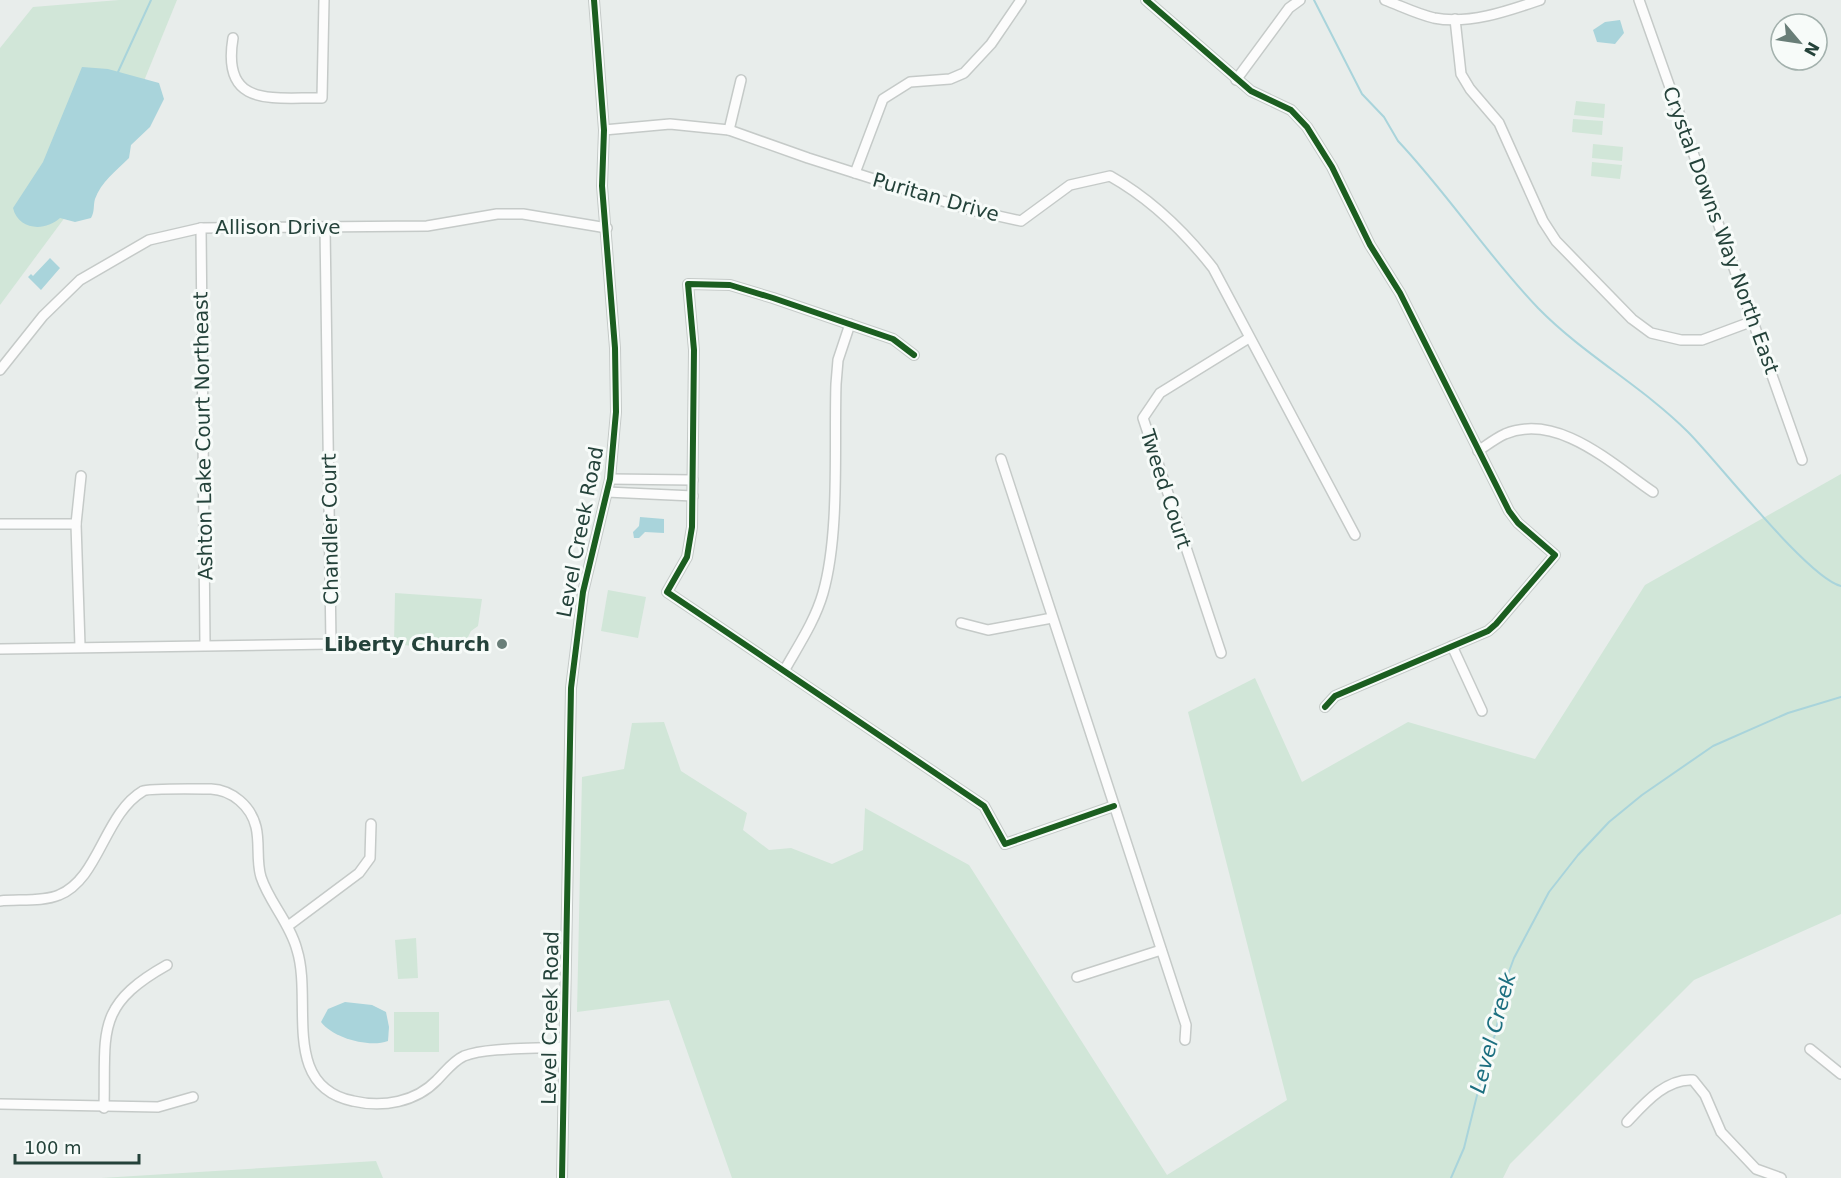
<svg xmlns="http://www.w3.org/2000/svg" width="1841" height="1178" viewBox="0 0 1841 1178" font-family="'DejaVu Sans',sans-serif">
  <rect width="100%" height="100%" fill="#e8edeb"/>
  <!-- green -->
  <g fill="#d1e6d8">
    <path d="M 119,0 L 177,0 L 117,147 L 0,305 L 0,48 L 33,7 Z"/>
    <path d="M 1576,101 L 1605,104 L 1604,118 L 1574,115 Z"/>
    <path d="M 1573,119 L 1603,121 L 1602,135 L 1572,132 Z"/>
    <path d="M 1593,144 L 1623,147 L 1622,161 L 1592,158 Z"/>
    <path d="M 1592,162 L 1622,165 L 1620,179 L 1591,176 Z"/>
    <path d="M 1841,474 L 1841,914 L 1694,980 L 1510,1164 L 1503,1178 L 732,1178 L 669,1000 L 577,1012 L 582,777 L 624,769 L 632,723 L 664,722 L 681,771 L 747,813 L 743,830 L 769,850 L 791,848 L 832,864 L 863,850 L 865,808 L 969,865 L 1167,1175 L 1287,1100 L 1188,712 L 1255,678 L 1302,782 L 1408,722 L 1535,759 L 1645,585 Z"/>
    <path d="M 608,590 L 646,597 L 638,638 L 601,631 Z"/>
    <path d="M 395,593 L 482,599 L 478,626 L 471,631 L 461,651 L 394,644 Z"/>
    <path d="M 416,938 L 418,978 L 398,979 L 395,940 Z"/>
    <rect x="394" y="1012" width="45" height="40"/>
    <path d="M 376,1161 L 383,1178 L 101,1178 Z"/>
  </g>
  <!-- water -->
  <g fill="#a9d4db">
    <path d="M 1620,20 L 1624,33 L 1615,44 L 1597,42 L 1593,30 L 1605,22 Z"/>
    <path d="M 82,67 L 108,69 L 159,83 L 164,99 L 150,127 L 131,145 L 129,158 C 116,171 101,182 95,199 C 93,206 95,211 91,218 L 75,222 L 60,218 C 45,232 18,230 13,208 L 43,162 Z"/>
    <path d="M 50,258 L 60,268 L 41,290 L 28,277 L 31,274 L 33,276 Z"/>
    <path d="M 640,517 L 664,519 L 664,533 L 645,532 L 639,538 L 634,538 L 633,532 L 639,526 Z"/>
    <path d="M 345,1002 L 372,1005 L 386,1012 L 389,1027 L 388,1041 C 369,1048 333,1038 321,1022 L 328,1009 Z"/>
  </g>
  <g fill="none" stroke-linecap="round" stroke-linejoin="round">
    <!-- stream -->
    <g stroke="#a9d4db" stroke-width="2">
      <path d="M 1314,0 L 1362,94 L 1384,117 L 1398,141 C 1448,194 1488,256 1538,308 C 1584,355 1642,386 1688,432 C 1718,462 1808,578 1841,586"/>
      <path d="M 118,72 L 151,0"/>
      <path d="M 1451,1178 L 1464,1148 L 1486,1059 L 1496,1032 L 1504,985 L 1514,958 L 1549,892 L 1578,855 L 1609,822 L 1642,795 L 1713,746 L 1788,713 L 1841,697"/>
    </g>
    <defs>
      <g id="minor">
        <path d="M 1146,0 L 1251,91 L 1291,110 L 1307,127 L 1332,167 L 1370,245 L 1400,293 L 1509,511 L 1518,523 L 1555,555 L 1496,624 L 1488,631 L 1335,696 L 1325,707"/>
        <path d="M 1385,0 C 1401,6 1417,14 1434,18 C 1468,25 1508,11 1540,0"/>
        <path d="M 1639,0 L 1802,460"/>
        <path d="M 1455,19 L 1461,74 L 1470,89 L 1499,123 L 1543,221 L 1556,241 L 1632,319 L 1651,333 L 1681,340 L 1702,340 L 1753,321"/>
        <path d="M 233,38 C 221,109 274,97 322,98 L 324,0"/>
        <path d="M 1236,80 L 1289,8 L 1300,0"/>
        <path d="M 604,130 L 670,124 L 729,130 L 808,158 L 971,210 L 1021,221 L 1070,185 L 1110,176 C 1151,199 1184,231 1213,268 L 1355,535"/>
        <path d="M 729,130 L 741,80"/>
        <path d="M 855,173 L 883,99 L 910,82 L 950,79 L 964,73 L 991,44 L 1021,0"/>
        <path d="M 201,228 L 205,644"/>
        <path d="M 914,355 L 893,339 L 773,298 L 730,285 L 688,284 L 694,350 L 692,527 L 687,557 L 667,592 L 984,806 L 1005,844 L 1114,806"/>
        <path d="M 0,370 L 43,316 L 80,280 L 149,240 L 201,228 L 427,226 L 497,214 L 523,214 L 607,228"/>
        <path d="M 1478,451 C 1487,445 1496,438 1505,434 C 1558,412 1613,465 1653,492"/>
        <path d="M 1001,459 L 1186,1025 L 1185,1040"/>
        <path d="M 610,479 L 693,480"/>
        <path d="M 607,492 L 693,496"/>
        <path d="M 0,524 L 76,524"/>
        <path d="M 961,623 L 988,630 L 1052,618"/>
        <path d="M 80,646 L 76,524 L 81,476"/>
        <path d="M 1452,646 L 1482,711"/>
        <path d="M 0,649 L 331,644 L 325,227"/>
        <path d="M 1221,653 L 1143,418 L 1160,393 L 1249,338"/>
        <path d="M 784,671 C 798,646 815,621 823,593 C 840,533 834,447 836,384 L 838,360 L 850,324"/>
        <path d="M 0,901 C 17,899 43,902 59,895 C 99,879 104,814 143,791 C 149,788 201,789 211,789 C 232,790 251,806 256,827 C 260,843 256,861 261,877 C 269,902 290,923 297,950 C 313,1001 280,1086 353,1101 C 383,1108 416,1102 437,1080 C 446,1071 453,1061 464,1056 C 487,1047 537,1049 563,1047"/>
        <path d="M 288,926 L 359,873 L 370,858 L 371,824"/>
        <path d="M 1077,977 L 1161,950"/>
        <path d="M 1810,1049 L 1841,1074"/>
        <path d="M 0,1104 L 158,1107 L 193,1097"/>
        <path d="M 104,1108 C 106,1032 94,1006 167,965"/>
        <path d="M 1627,1122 C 1644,1104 1666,1078 1693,1080 L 1705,1095 L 1721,1132 L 1756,1169 L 1781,1178"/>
        <path d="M 562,1178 L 571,688 L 583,592 L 610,479 L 616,412 L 615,348 L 602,186 L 604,130 L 594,0"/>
      </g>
    </defs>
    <!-- minor casing -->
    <use href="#minor" stroke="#c5cac8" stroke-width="12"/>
    <!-- minor -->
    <use href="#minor" stroke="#fcfcfc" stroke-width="9"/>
    <defs>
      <g id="cycleway">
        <path d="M 1146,0 L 1251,91 L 1291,110 L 1307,127 L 1332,167 L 1370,245 L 1400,293 L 1509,511 L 1518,523 L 1555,555 L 1496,624 L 1488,631 L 1335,696 L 1325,707"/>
        <path d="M 914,355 L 893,339 L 773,298 L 730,285 L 688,284 L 694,350 L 692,527 L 687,557 L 667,592 L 984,806 L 1005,844 L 1114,806"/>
        <path d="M 562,1178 L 571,688 L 583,592 L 610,479 L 616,412 L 615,348 L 602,186 L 604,130 L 594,0"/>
      </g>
    </defs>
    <!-- cycleway casing -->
    <use href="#cycleway" stroke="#f7fbf9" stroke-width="10"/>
    <!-- cycleway -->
    <use href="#cycleway" stroke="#1b5e20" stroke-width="6"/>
  </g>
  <!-- markers -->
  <circle fill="#697e78" stroke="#f7fbf9" stroke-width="2" cx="502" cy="644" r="6"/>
  <g text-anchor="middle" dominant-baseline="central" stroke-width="6" stroke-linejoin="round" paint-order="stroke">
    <!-- street labels -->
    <g font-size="20" fill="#24423a" stroke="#f7fbf9">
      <text transform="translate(936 197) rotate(16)">Puritan Drive</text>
      <text x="278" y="227">Allison Drive</text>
      <text transform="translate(1721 230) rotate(70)">Crystal Downs Way North East</text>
      <text transform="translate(203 436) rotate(-91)">Ashton Lake Court Northeast</text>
      <text transform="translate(1166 489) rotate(72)">Tweed Court</text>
      <text transform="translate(330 529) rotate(-91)">Chandler Court</text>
      <text transform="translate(580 532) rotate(-79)">Level Creek Road</text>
      <text transform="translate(550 1018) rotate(-89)">Level Creek Road</text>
    </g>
    <!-- poi labels -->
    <g font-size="20" font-weight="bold" fill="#24423a" stroke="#f7fbf9" text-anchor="end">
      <text x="490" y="644">Liberty Church</text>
    </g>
    <!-- water labels -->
    <g font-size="21" font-style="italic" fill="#1c6f80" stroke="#f7fbf9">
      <text transform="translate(1493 1033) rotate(-75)">Level Creek</text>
    </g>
  </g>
  <!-- north arrow -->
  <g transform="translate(1799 42) rotate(119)"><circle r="28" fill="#f7fbf9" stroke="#a3b1ad" stroke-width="1.5"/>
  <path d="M0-4.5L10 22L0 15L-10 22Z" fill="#697e78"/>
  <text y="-9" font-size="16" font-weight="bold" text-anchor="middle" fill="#24423a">N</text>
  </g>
  <!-- scale -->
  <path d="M15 1154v9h124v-9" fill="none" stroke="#24423a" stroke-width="3"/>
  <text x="24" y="1154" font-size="18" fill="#24423a" stroke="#f7fbf9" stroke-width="4.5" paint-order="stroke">100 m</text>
</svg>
